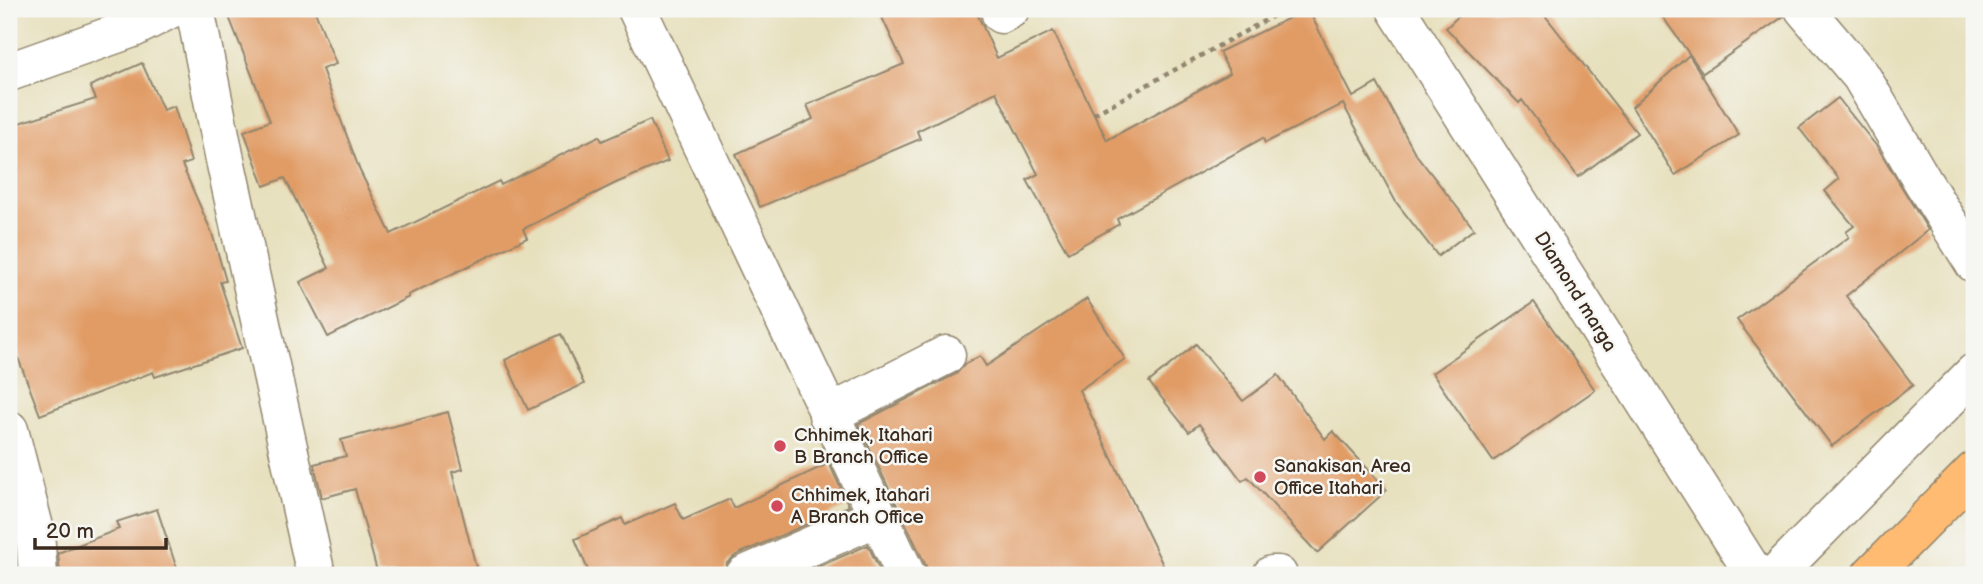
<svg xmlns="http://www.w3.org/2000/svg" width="1983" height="584" viewBox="0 0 1983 584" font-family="'Balsamiq Sans',sans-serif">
  <rect width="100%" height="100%" fill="#f6f6f2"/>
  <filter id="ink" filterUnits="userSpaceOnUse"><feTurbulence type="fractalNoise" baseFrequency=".0143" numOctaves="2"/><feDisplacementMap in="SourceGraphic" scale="14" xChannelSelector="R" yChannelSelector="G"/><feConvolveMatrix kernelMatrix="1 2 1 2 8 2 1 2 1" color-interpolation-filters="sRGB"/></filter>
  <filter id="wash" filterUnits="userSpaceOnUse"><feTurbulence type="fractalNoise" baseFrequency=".00686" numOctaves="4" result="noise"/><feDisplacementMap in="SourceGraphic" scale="28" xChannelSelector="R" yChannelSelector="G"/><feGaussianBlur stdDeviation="1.57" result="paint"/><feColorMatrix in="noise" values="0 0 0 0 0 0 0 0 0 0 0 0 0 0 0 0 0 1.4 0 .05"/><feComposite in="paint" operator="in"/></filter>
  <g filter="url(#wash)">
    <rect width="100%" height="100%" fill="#e7e0bd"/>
    <g id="blocks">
      <!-- building -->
      <g fill="#e19c66">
        <path d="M 226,9 L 314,9 L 336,64 L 322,69 L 360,171 L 391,234 L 499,181 L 501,185 L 599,136 L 602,141 L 650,120 L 668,161 L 616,183 L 523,229 L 527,238 L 408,295 L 409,297 L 328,337 L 300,282 L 329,268 L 285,178 L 264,186 L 244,131 L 270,121 Z"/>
        <path d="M 878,9 L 975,9 L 997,58 L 1053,31 L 1107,140 L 1230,73 L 1219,52 L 1308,9 L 1353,97 L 1377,83 L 1415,153 L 1474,229 L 1438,256 L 1396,202 L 1343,104 L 1265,143 L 1263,138 L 1117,219 L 1119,224 L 1068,253 L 1027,180 L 1038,174 L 996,92 L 917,131 L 920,139 L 760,207 L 736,154 L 813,119 L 807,105 L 904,64 Z"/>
        <path d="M 1466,9 L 1540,9 L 1637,133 L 1578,177 L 1522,100 L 1519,103 L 1446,28 Z"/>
        <path d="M 1657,9 L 1783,9 L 1784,16 L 1703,73 Z"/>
        <path d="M 1689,55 L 1739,135 L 1675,175 L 1632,107 Z"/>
        <path d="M 142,63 L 163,110 L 174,106 L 191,162 L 182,165 L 212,233 L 226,281 L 220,282 L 242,348 L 155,377 L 153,372 L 40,415 L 9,334 L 9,126 L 96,99 L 90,86 Z"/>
        <path d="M 1838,98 L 1878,148 L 1928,230 L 1846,296 L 1913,385 L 1832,446 L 1737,320 L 1849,237 L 1846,232 L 1854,226 L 1825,191 L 1839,179 L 1799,128 Z"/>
        <path d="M 1087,299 L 1125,359 L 1079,390 L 1163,565 L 1141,575 L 928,575 L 926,566 L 858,424 L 956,374 L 965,364 L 980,356 L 986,366 Z"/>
        <path d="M 1534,302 L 1595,390 L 1493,461 L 1432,373 Z"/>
        <path d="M 561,334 L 584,384 L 528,410 L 505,360 Z"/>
        <path d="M 1196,344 L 1243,401 L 1278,375 L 1325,439 L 1333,431 L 1387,490 L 1317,553 L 1248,477 L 1242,481 L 1199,424 L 1189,432 L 1149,382 Z"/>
        <path d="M 448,412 L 463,469 L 452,472 L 478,575 L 378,575 L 355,489 L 322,498 L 314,464 L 346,456 L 341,440 Z"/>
        <path d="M 829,463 L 849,506 L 736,555 L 727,563 L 724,575 L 590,575 L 575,539 L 622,518 L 625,525 L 675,503 L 683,520 L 730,499 L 734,508 Z"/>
        <path d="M 157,509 L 179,575 L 60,575 L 58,553 L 119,529 L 116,522 Z"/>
        <path d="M 868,545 L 882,575 L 799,575 Z"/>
      </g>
    </g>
  </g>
  <g filter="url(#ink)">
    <use href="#blocks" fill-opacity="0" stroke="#91856e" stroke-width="2"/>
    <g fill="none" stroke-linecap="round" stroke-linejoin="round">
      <defs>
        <g id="minor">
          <path d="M 195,9 L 224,155 L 316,575"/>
          <path d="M 637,9 L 906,575"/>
          <path d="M 1396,9 L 1755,575"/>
          <path d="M 1804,9 L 1861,76 L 1923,182 L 1974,263"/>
          <path d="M 1001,14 L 1010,9"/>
          <path d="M 9,72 L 133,28 L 170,9"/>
          <path d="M 828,415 L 946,355"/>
          <path d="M 9,430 L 35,531 L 38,575"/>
          <path d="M 745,575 L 877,517"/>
          <path d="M 1272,575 L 1278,575"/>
          <path d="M 1775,575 L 1974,373"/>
        </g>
        <path id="primary" d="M 1871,575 L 1974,471"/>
      </defs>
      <!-- minor casing -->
      <use href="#minor" stroke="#91856e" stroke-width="41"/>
      <!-- primary casing -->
      <use href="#primary" stroke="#91856e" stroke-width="41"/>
      <!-- path -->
      <path stroke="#91856e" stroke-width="4.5" stroke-dasharray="5 5" stroke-linecap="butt" d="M 1094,114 L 1286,9"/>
      <!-- minor -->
      <use href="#minor" stroke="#fff" stroke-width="38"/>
      <!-- primary -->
      <use href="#primary" stroke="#ffbb71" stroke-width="38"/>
    </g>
  </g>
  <!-- markers -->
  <g fill="#d1495b" stroke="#f6f6f2" stroke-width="2.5">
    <circle cx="780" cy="446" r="7"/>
    <circle cx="1260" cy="477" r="7"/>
    <circle cx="777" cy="506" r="7"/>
  </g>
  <g text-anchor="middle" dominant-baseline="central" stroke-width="5" stroke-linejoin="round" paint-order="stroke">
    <!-- street labels -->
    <g font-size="19" fill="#3b2a1e" stroke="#f6f6f2">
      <text transform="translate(1575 292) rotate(58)">Diamond marga</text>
    </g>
    <!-- poi labels -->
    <g font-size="19" fill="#3b2a1e" stroke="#f6f6f2" text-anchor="start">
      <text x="794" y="435">Chhimek, Itahari<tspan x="794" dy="22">B Branch Office</tspan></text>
      <text x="1274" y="466">Sanakisan, Area<tspan x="1274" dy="22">Office Itahari</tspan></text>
      <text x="791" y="495">Chhimek, Itahari<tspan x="791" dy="22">A Branch Office</tspan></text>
    </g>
  </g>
  <!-- margin -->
  <rect width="1983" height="584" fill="none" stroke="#f6f6f2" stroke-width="35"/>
  <!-- scale -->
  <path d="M35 538v10h131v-10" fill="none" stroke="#3b2a1e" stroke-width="3.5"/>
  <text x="46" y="538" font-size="21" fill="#3b2a1e" stroke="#f6f6f2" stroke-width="5" paint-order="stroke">20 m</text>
</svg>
